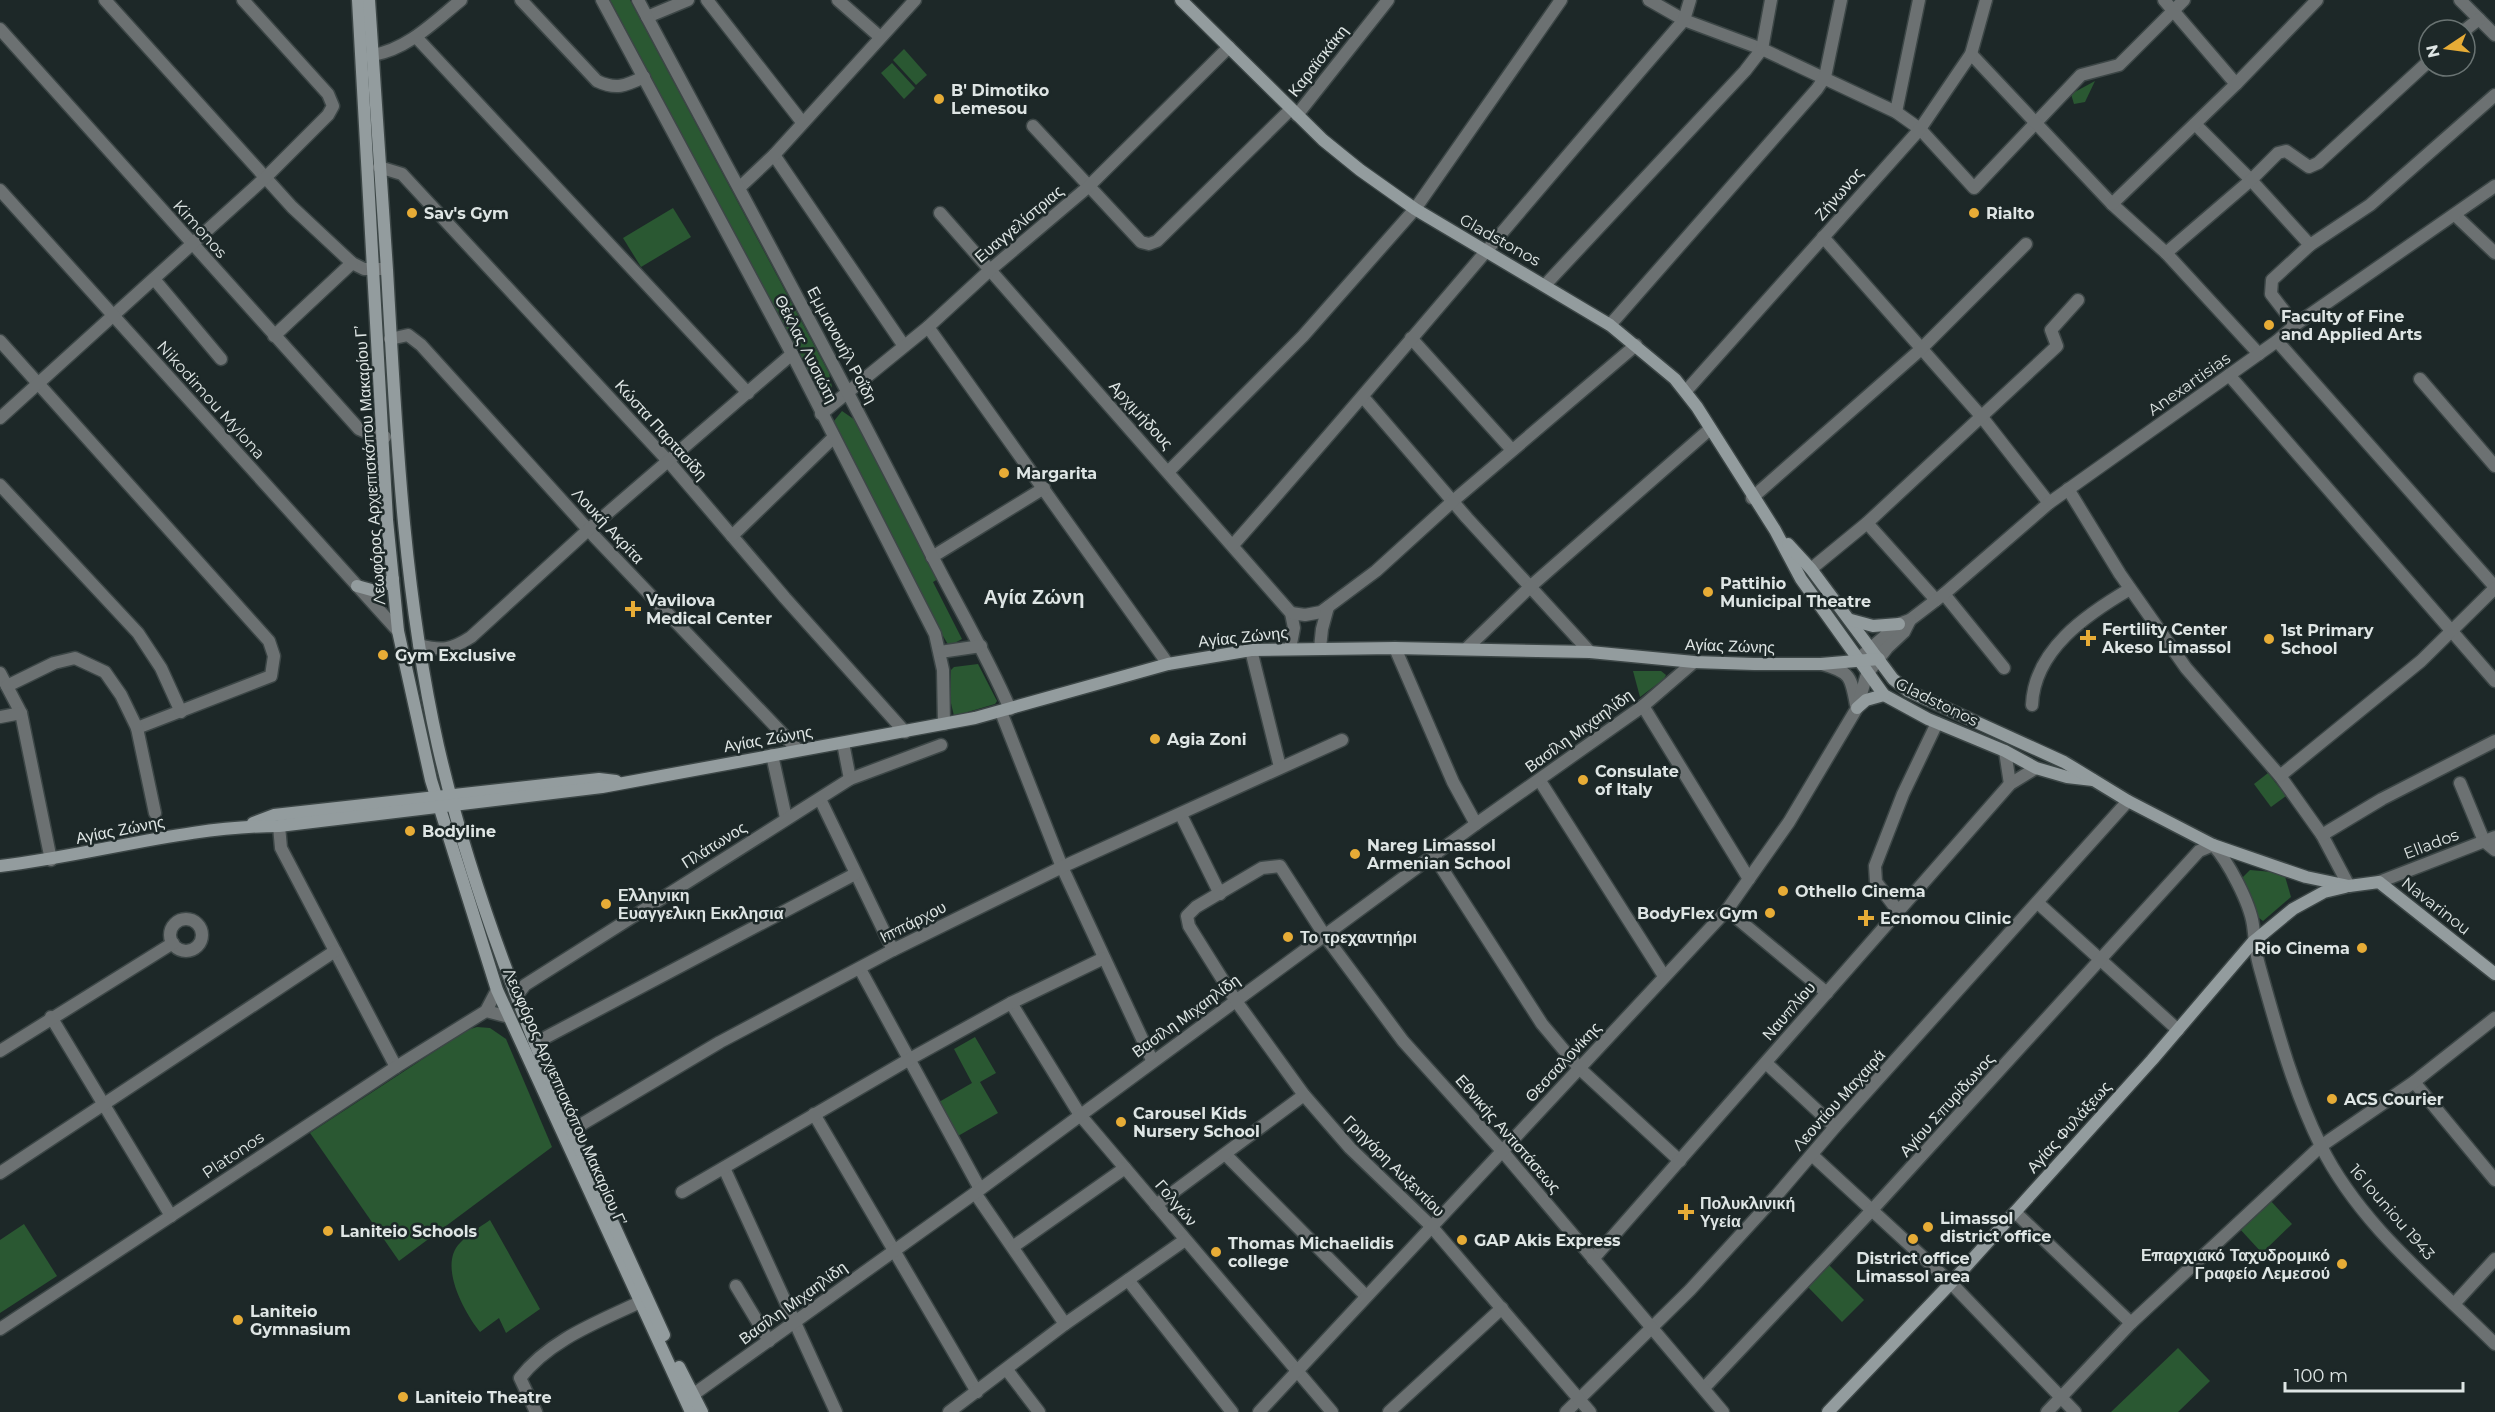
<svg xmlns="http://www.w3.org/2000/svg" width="2495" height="1412" viewBox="0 0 2495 1412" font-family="Montserrat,sans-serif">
  <rect width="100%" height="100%" fill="#1d2828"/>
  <!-- green -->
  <g fill="#2a5832">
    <path d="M 610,0 L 630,0 L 829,373 L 832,387 L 824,395 L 819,394 Z"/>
    <path d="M 904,49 L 927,75 L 916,85 L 893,60 Z"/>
    <path d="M 892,63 L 915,88 L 904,99 L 881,73 Z"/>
    <path d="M 2095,81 L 2085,102 L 2074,104 L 2071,94 Z"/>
    <path d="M 673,208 L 691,237 L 641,267 L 623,238 Z"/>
    <path d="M 842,411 L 855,420 L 938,579 L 933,582 L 962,639 L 949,646 L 943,636 L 834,421 Z"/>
    <path d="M 978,664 L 997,701 L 995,704 L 954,716 L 950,699 L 951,670 L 954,667 Z"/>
    <path d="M 1633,671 L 1661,671 L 1666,675 L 1664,679 L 1640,697 Z"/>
    <path d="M 2268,773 L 2286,796 L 2271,807 L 2254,784 Z"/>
    <path d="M 2250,870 L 2284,873 L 2291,897 L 2263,921 L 2254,914 L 2239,881 Z"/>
    <path d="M 477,1027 L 490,1028 L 506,1039 L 552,1147 L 399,1261 L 310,1133 L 467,1030 Z"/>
    <path d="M 975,1037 L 996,1073 L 980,1082 L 998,1113 L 958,1136 L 939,1102 L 972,1083 L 954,1049 Z"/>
    <path d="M 2269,1199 L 2292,1224 L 2262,1253 L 2239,1228 Z"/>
    <path d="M 490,1220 L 540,1309 L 506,1333 L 499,1318 L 480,1332 C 464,1312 438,1265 460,1243 C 468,1234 480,1227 490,1220 Z"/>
    <path d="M 24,1224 L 57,1276 L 0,1313 L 0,1240 Z"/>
    <path d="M 1829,1265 L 1864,1300 L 1842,1322 L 1807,1286 Z"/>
    <path d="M 2178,1348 L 2210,1381 L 2178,1412 L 2111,1412 Z"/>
  </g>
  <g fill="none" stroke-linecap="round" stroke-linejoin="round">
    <defs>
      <g id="minor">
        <path d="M 105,0 L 292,207 L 352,263 L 364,269 L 386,269"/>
        <path d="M 521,0 L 597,81 C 616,90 625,86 644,77"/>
        <path d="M 707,0 L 802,122"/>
        <path d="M 838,0 L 880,37"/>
        <path d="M 1649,0 L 1684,20 L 1762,49 L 1896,112 L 1920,129 L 1974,188 L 2081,75 L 2119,65 L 2184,0"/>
        <path d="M 2164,0 L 2236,84"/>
        <path d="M 2460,0 L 2495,35"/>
        <path d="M 647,17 L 688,0"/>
        <path d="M 0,29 L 359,429 L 373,435 L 385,437"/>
        <path d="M 2465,30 L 2479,19"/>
        <path d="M 416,37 L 748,393"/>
        <path d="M 1971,54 L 2112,204 L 2166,253 L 2259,354"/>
        <path d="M 373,55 C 408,49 434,22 461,0"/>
        <path d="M 1896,112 L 1919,0"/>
        <path d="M 2195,124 L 2251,180 L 2310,245"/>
        <path d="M 1033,126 L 1141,242 L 1149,244 L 1157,241 L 1291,109"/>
        <path d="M 774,155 L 904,346"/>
        <path d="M 379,167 L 402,174 L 669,462 L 785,598 L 905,732"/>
        <path d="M 739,188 L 774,155 L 915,0"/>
        <path d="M 2112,204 L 2236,84 L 2317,0"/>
        <path d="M 940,213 L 1291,613 L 1294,628 L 1290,649"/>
        <path d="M 2455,215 L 2495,253"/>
        <path d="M 1823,237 L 1981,416 L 2049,503"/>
        <path d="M 2166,253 L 2251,180 L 2278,153 L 2286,151 L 2309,167 L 2318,163 L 2429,61"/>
        <path d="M 154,279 L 221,359"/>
        <path d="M 1546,284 L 1745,71 L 1762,49 L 1771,0"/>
        <path d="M 1610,325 L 1817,89 L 1825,77 L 1841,0"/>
        <path d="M 2295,325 L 2271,294 L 2272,280 L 2310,245 L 2370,205 L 2495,95"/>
        <path d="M 928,327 L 1168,664"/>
        <path d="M 274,336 L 352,263"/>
        <path d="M 1411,338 L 1512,450"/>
        <path d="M 390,339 L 408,335 L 421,345 L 594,536 L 798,750"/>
        <path d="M 0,341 L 269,641 L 274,656 L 271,676 L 137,728"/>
        <path d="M 2277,341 L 2495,587"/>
        <path d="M 2229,375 L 2495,681"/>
        <path d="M 2420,379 L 2495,466"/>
        <path d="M 1686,391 L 1920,129 L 1971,54 L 1986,0"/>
        <path d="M 1363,397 L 1467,518 L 1590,652"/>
        <path d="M 821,414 L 928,327 L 990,270 L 1088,187 L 1229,47"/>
        <path d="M 0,418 L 266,177 L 328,115 L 333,106 L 328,94 L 243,0"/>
        <path d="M 1169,471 L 1303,336 L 1415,209 L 1561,0"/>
        <path d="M 0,485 L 138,633 L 161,668 L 181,712"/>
        <path d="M 2068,489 L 2120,574 L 2186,668 L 2280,776 L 2322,835 L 2349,886"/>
        <path d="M 1752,498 L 1920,350 L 2026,244"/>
        <path d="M 1867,523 L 1936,600"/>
        <path d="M 732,536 L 833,438"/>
        <path d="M 1233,545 C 1386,372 1533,194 1684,20 L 1690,0"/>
        <path d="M 932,557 L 1044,488"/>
        <path d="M 1811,569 L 1867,523 L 2057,346 L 2051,330 L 2078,300"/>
        <path d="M 1944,594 L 2004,668"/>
        <path d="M 1291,613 L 1305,615 L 1321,612 L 1376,571 L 1453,501 L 1636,345"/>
        <path d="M 419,645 C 442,651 451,650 471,637 L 588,530 L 792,354"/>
        <path d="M 1320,648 L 1322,629 L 1328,607"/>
        <path d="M 1395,648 L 1453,782 L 1476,824"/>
        <path d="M 1466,649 L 1531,586 L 1710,429"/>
        <path d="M 1251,650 L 1280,767"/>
        <path d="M 0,673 L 21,713 L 51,860"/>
        <path d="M 7,686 L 54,663 L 75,658 L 105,672 L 121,695 L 137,728 L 155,813"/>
        <path d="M 2032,705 C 2034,650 2087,614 2130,589"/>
        <path d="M 1643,706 L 1749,879"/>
        <path d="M 1001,712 L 1062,867 L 1152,1060"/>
        <path d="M 0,717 L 21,713"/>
        <path d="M 843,743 L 850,779"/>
        <path d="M 2005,751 L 2010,784"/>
        <path d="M 772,755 L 786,818"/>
        <path d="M 2280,776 L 2421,661 L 2495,588"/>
        <path d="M 1540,781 L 1664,976"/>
        <path d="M 2460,783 L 2484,841 L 2495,850"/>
        <path d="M 820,799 L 893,950"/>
        <path d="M 1181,815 L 1220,894"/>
        <path d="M 279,826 L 281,848 L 396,1067"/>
        <path d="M 2322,835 L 2382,799 L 2495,741"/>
        <path d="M 1434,856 L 1542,1024 L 1579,1068 L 1680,1161"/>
        <path d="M 2039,904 L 2178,1030"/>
        <path d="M 1727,910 L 1827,993"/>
        <path d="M 1898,911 L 1876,882 L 1875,866 L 1903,794 L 1937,723"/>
        <circle cx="186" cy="935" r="16"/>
        <path d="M 860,969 L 980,1189"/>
        <path d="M 518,994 L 525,985 L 850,779 L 941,745"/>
        <path d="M 1011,1003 L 1080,1115 L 1332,1412"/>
        <path d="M 51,1017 L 171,1216"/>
        <path d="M 535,1043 L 855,874"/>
        <path d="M 0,1051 L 173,943"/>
        <path d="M 1766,1063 L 1835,1127"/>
        <path d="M 2414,1082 L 2495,1180"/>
        <path d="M 814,1114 L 977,1392"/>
        <path d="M 572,1130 L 720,1042 L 893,950 L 1062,867 L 1342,740"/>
        <path d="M 1226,1155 L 1366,1296"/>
        <path d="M 1812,1155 L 1951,1283 L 2075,1412"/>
        <path d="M 724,1168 L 836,1412"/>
        <path d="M 0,1173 L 335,951"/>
        <path d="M 682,1192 L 908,1060 L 1011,1003 L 1104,958"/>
        <path d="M 975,1193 L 1065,1324"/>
        <path d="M 1156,1205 L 1304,1095"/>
        <path d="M 2015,1212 L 2131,1323"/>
        <path d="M 1014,1246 L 1125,1168"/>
        <path d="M 1593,1259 L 2010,784 L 2036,768"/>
        <path d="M 1128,1280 L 1232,1412"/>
        <path d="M 736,1286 L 769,1341"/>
        <path d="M 2454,1304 L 2495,1259"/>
        <path d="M 1007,1370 L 1039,1412"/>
        <path d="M 1704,1388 L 1872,1210 L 2199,851 L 2213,845"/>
        <path d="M 694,1394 L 975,1193 L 1476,824 L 1643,706 L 1694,662"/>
        <path d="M 536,1412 L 520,1378 C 549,1340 598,1322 640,1302"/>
        <path d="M 949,1412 L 1065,1324 L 1185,1240"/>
        <path d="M 1389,1412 L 1502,1308"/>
        <path d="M 1566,1412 L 1690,1290 L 1777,1195 L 1835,1127 L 2128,801"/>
        <path d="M 1590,1412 L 1431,1226 L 1350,1148 L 1304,1095 L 1236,1001 L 1189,926 L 1187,916 L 1196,907 L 1262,868 L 1280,866 L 1325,936 L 1403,1041 L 1503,1152 L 1723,1412"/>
        <path d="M 2047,1412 L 2131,1323 L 2321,1146 L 2414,1082 L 2495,1018"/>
      </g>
      <g id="tertiary">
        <path d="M 602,0 L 792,354 L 935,634 L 943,670 L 944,724"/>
        <path d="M 638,0 C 735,183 835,363 928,548 C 955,602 986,653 1010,709"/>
        <path d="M 1297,115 L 1388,0"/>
        <path d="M 0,190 L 398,631"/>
        <path d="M 940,652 L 981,646"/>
        <path d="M 1857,660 L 1899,624 L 1910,620 L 1944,594 L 2049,503 L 2277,341 L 2295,325 L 2495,186"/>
        <path d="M 1822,664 C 1850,672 1851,676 1856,705"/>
        <path d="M 2213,845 C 2228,861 2250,903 2253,925 C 2255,939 2255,951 2259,965 C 2276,1026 2293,1090 2321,1146 C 2360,1225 2434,1283 2495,1344"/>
        <path d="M 2379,882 L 2495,837"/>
        <path d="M 486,1011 L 509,1017"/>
        <path d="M 0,1329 L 396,1067 L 486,1011 L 497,990"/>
        <path d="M 1259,1412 L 1727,910 L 1789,822 L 1857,708 L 1867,674 L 1887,648 L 1904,632 L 1910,620"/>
      </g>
      <g id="secondary">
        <path d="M 358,0 L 387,520 L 398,631 L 431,780 L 497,990 L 691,1412"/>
        <path d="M 369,0 C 375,90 381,180 387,270 C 396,430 403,590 438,746 C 485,951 577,1144 664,1335"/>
        <path d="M 1181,0 L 1323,140 L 1360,170 L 1415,209 L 1610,325 L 1675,379 L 1697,407 L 1775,530 L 1801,579 L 1884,695 L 1928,719 L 2005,751 L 2036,768 L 2067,777 L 2093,780"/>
        <path d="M 1788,544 L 1811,569 L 1893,679 L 1908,691 L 2064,762 L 2128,801 L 2213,845 L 2306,877 L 2349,886 L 2379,882 L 2495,974"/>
        <path d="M 357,586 L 375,591 L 393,579"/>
        <path d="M 1851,620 L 1873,626 L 1899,624"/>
        <path d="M 1857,708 L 1866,700 L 1884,695"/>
        <path d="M 253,823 L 274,815 L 599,779 L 616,781"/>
        <path d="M 0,866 C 94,855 185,826 279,826 L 602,787 L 975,718 L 1168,664 L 1251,650 L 1395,648 L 1590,652 L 1694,662 L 1754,664 L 1821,664 L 1879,659"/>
        <path d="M 679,1367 L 702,1412"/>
        <path d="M 1828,1412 L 1951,1283 L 2152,1060 L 2253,942 L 2293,909 L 2324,892 L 2345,887"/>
      </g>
    </defs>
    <!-- minor casing -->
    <use href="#minor" stroke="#3c4646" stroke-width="15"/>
    <!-- tertiary casing -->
    <use href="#tertiary" stroke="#3c4646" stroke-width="15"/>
    <!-- secondary casing -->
    <use href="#secondary" stroke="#3c4646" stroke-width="15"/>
    <!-- minor -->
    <use href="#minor" stroke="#6c7172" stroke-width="12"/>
    <!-- tertiary -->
    <use href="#tertiary" stroke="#6c7172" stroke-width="12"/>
    <!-- secondary -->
    <use href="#secondary" stroke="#939c9e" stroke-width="12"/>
  </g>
  <!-- markers -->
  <g fill="#e7ac36" stroke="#1d2828" stroke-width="2">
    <circle cx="939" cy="99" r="6"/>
    <circle cx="412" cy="213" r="6"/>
    <circle cx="1974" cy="213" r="6"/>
    <circle cx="2269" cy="325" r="6"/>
    <circle cx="1004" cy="473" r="6"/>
    <circle cx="1708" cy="592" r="6"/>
    <path d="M630 600h6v6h6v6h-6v6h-6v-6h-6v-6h6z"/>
    <path d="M2085 629h6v6h6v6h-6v6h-6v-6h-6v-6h6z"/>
    <circle cx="2269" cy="639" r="6"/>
    <circle cx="383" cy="655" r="6"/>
    <circle cx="1155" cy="739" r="6"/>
    <circle cx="1583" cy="780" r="6"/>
    <circle cx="410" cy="831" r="6"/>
    <circle cx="1355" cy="854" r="6"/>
    <circle cx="1783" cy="891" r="6"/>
    <circle cx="606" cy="904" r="6"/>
    <circle cx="1770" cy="913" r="6"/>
    <path d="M1863 909h6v6h6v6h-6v6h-6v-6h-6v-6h6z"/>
    <circle cx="1288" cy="937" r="6"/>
    <circle cx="2362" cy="948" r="6"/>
    <circle cx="2332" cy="1099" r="6"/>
    <circle cx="1121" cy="1122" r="6"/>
    <path d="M1683 1203h6v6h6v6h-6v6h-6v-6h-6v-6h6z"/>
    <circle cx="1928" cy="1227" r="6"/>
    <circle cx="328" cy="1231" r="6"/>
    <circle cx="1913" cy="1239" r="6"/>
    <circle cx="1462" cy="1240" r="6"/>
    <circle cx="1216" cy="1252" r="6"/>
    <circle cx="2342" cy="1264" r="6"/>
    <circle cx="238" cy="1320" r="6"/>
    <circle cx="403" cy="1397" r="6"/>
  </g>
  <g text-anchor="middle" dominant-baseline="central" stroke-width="5" stroke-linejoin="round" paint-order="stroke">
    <!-- street labels -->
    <g font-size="16" fill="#dee5e4" stroke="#1d2828">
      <text transform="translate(1318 61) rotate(-52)">Καραϊσκάκη</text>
      <text transform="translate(1839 194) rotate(-49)">Ζήνωνος</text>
      <text transform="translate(1019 224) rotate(-40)">Ευαγγελίστριας</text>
      <text transform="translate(200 229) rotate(48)">Kimonos</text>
      <text transform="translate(1500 240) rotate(29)">Gladstonos</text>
      <text transform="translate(842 345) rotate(62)">Εμμανουήλ Ροΐδη</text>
      <text transform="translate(806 349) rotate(63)">Θέκλας Λυσιώτη</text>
      <text transform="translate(2189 384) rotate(-35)">Anexartisias</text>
      <text transform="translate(211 400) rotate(48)">Nikodimou Mylona</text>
      <text transform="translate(1141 415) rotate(48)">Αρχιμήδους</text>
      <text transform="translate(661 430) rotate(48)">Κώστα Παρτασίδη</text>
      <text transform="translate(370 465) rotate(-94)">Λεωφόρος Αρχιεπισκόπου Μακαρίου Γ’</text>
      <text transform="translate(608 526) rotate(47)">Λουκή Ακρίτα</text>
      <text transform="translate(1243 637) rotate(-6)">Αγίας Ζώνης</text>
      <text transform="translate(1730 646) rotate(2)">Αγίας Ζώνης</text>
      <text transform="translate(1937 702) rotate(26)">Gladstonos</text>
      <text transform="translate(1579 731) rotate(-36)">Βασίλη Μιχαηλίδη</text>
      <text transform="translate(768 739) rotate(-10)">Αγίας Ζώνης</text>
      <text transform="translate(120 830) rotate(-11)">Αγίας Ζώνης</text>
      <text transform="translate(2431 844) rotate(-21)">Ellados</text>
      <text transform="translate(714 845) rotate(-32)">Πλάτωνος</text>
      <text transform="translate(2436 906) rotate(38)">Navarinou</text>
      <text transform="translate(913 922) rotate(-27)">Ιππάρχου</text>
      <text transform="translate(1789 1011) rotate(-49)">Ναυπλίου</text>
      <text transform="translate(1186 1016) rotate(-36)">Βασίλη Μιχαηλίδη</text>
      <text transform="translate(1563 1062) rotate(-47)">Θεσσαλονίκης</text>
      <text transform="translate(565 1097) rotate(66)">Λεωφόρος Αρχιεπισκόπου Μακαρίου Γ’</text>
      <text transform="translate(1839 1100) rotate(-48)">Λεοντίου Μαχαιρά</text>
      <text transform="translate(1947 1105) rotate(-48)">Αγίου Σπυρίδωνος</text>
      <text transform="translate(2069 1127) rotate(-48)">Αγίας Φυλάξεως</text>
      <text transform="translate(1508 1134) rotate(49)">Εθνικής Αντιστάσεως</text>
      <text transform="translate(233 1155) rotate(-34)">Platonos</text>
      <text transform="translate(1394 1166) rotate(45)">Γρηγόρη Αυξεντίου</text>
      <text transform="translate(1176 1203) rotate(50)">Γολγών</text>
      <text transform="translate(2392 1212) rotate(49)">16 Iouniou 1943</text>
      <text transform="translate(793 1303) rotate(-36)">Βασίλη Μιχαηλίδη</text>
    </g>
    <!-- poi labels -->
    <g font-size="16" font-weight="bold" fill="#dee5e4" stroke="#1d2828" text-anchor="start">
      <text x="951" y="90">B' Dimotiko<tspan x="951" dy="18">Lemesou</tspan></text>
      <text x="424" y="213">Sav's Gym</text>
      <text x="1986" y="213">Rialto</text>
      <text x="2281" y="316">Faculty of Fine<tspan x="2281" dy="18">and Applied Arts</tspan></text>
      <text x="1016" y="473">Margarita</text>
      <text x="1720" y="583">Pattihio<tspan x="1720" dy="18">Municipal Theatre</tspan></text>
      <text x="646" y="600">Vavilova<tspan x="646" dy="18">Medical Center</tspan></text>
      <text x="2102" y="629">Fertility Center<tspan x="2102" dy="18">Akeso Limassol</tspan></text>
      <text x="2281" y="630">1st Primary<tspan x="2281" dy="18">School</tspan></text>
      <text x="395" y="655">Gym Exclusive</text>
      <text x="1167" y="739">Agia Zoni</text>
      <text x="1595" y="771">Consulate<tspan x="1595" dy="18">of Italy</tspan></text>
      <text x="422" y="831">Bodyline</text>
      <text x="1367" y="845">Nareg Limassol<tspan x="1367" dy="18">Armenian School</tspan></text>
      <text x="1795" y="891">Othello Cinema</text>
      <text x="618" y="895">Ελληνικη<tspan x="618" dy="18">Ευαγγελικη Εκκλησια</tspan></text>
      <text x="1758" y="913" text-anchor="end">BodyFlex Gym</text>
      <text x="1880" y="918">Ecnomou Clinic</text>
      <text x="1300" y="937">Το τρεχαντηήρι</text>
      <text x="2350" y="948" text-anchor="end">Rio Cinema</text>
      <text x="2344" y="1099">ACS Courier</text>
      <text x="1133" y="1113">Carousel Kids<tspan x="1133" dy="18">Nursery School</tspan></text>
      <text x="1700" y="1203">Πολυκλινική<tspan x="1700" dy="18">Υγεία</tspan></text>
      <text x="1940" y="1218">Limassol<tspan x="1940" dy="18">district office</tspan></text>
      <text x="340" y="1231">Laniteio Schools</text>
      <text x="1474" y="1240">GAP Akis Express</text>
      <text x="1228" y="1243">Thomas Michaelidis<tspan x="1228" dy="18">college</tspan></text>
      <text x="2330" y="1255" text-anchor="end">Επαρχιακό Ταχυδρομικό<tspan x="2330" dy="18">Γραφείο Λεμεσού</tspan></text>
      <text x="1913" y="1258" text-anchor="middle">District office<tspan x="1913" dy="18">Limassol area</tspan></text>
      <text x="250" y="1311">Laniteio<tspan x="250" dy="18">Gymnasium</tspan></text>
      <text x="415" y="1397">Laniteio Theatre</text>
    </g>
    <!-- quarter labels -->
    <g font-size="20" font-weight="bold" fill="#dee5e4" stroke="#1d2828">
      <text x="1034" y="597">Αγία Ζώνη</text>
    </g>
  </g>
  <!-- north arrow -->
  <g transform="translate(2447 48) rotate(257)"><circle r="28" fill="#1d2828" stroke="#6a7473" stroke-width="1.5"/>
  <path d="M0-4.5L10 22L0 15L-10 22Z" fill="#e7ac36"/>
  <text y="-9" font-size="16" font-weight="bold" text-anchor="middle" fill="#dee5e4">N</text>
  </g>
  <!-- scale -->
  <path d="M2285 1382v9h178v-9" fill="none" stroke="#dee5e4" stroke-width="3"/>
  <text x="2294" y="1382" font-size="18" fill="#dee5e4" stroke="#1d2828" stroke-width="4.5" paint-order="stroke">100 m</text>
</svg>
